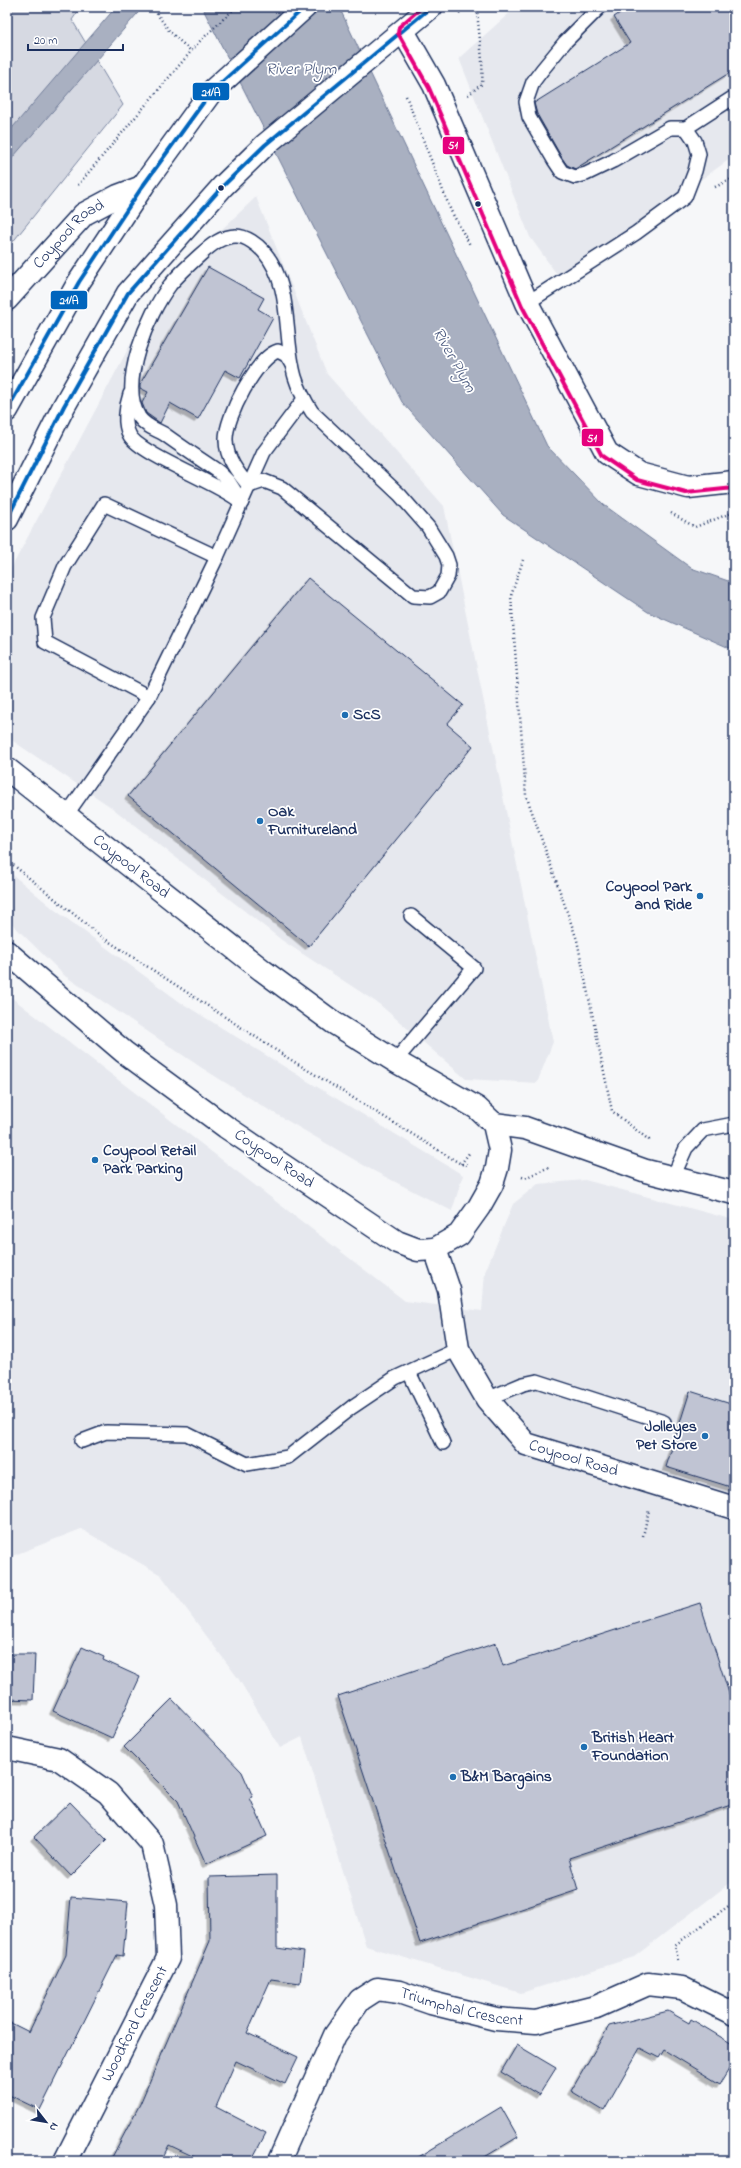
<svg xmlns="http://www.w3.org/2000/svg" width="741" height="2168" viewBox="0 0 741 2168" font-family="'Indie Flower',sans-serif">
  <defs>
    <filter id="shadow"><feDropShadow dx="-3.5" dy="3.5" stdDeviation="0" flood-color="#0004"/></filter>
  </defs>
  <rect width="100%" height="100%" fill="#f6f7f9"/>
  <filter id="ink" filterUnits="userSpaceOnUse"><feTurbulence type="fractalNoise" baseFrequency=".025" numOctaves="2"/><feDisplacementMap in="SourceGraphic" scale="8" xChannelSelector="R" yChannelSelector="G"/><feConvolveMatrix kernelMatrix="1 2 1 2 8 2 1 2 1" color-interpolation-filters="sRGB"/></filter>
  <g filter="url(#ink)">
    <!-- built -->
    <g fill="#e6e8ee">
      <path d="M 516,7 L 734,7 L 734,156 L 561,280 L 530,237 L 459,58 Z"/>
      <path d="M 256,197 L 327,374 L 444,506 L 553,1042 L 537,1083 L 466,1079 L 379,1004 L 283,941 L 111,807 L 7,737 L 7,576 L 161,287 Z"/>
      <path d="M 7,870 L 55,910 L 180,1002 L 309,1082 L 463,1175 L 452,1211 L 372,1170 L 264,1107 L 202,1068 L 65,976 L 7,919 Z"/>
      <path d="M 7,994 L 405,1301 L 482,1311 L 485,1272 L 513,1204 L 538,1184 L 585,1180 L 734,1220 L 734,1880 L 634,1957 L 521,1993 L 366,1946 L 302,1737 L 280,1748 L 238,1678 L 161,1575 L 81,1529 L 7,1558 Z"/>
    </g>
    <!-- green -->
    <path fill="#d6d9e2" stroke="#7884a0" d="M 7,7 L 81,7 L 72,20 L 123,105 L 7,249 Z"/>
    <!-- water -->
    <g fill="#a9b0c1" stroke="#707c99">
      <path d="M 116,7 L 143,7 L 7,164 L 7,134 Z"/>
      <path d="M 202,7 L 339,7 L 547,446 L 604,505 L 691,568 L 734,583 L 734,650 L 648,612 L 503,515 L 402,402 Z"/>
    </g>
    <!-- building -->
    <g fill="#c0c4d3" stroke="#1b2f5e" filter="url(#shadow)">
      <path d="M 629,7 L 734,7 L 734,70 L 575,169 L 567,165 L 562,158 L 537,114 L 534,103 L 630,43 L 614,17 Z"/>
      <path d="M 208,267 L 264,298 L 258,309 L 273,318 L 240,378 L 225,370 L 198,419 L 170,403 L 160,423 L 146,413 L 142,403 L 148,392 L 140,388 L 140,384 Z"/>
      <path d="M 308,578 L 463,705 L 447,724 L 473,746 L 309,946 L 128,796 Z"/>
      <path d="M 690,1391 L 734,1405 L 734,1488 L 666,1467 Z"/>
      <path d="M 700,1603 L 734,1709 L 734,1804 L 569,1858 L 578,1890 L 420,1943 L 338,1696 L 496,1643 L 503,1666 Z"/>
      <path d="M 82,1647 L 104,1657 L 103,1660 L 140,1677 L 112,1738 L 53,1711 Z"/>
      <path d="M 7,1654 L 35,1654 L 33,1700 L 7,1699 Z"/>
      <path d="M 172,1699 L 242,1772 L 253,1797 L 250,1798 L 267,1836 L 206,1864 L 178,1801 L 124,1747 Z"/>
      <path d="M 70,1802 L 107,1840 L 71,1876 L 34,1837 Z"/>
      <path d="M 277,1875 L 277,1948 L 304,1952 L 300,1983 L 271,1979 L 247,2033 L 298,2057 L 285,2084 L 236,2061 L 216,2107 L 266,2133 L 251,2161 L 203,2161 L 169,2145 L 161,2161 L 110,2161 L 140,2104 L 210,1941 L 209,1877 Z"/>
      <path d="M 71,1897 L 128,1902 L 123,1956 L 117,1955 L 40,2110 L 7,2094 L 7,2021 L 29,2032 L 66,1955 Z"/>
      <path d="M 668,2011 L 689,2023 L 691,2019 L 734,2045 L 734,2061 L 720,2084 L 664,2050 L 659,2058 L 640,2048 L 604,2111 L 571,2091 L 609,2026 Z"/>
      <path d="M 517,2045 L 556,2068 L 539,2095 L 501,2072 Z"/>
      <path d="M 501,2107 L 518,2137 L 478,2161 L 412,2161 Z"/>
    </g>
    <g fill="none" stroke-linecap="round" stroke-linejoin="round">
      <defs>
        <g id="lane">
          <path d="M 600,7 L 565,42 L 542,70 L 533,82 L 526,102 L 529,117 L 554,160 L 562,172 L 575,177 L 586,174 L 613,161 L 670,128 L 686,128 L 734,97"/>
          <path d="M 527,303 L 636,233 L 685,197 L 695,171 L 699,154 L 695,141 L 686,128"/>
          <path d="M 130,394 C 126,406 123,424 130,436 C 141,454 214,482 237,499"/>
          <path d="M 249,486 C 238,473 226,458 226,440 C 225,418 257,357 278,351 L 286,355 L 292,365"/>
          <path d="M 242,502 L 229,482 L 219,472 C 200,459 182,447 164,434 C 155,429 145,426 139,417 C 118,383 148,314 170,285 C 179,274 190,264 200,255 C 211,245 222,236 236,236 C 246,236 258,245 264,252 C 293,286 283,336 295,377 C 299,390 305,401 312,412 L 400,495 L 428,527 L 446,556 L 449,565 L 448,576 L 439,592 L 430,597 L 413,596 L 282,488 L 264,481 L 249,486"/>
          <path d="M 149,697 L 45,642 L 43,618 L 65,566 L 104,504 L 217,557"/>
          <path d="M 67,814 L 149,697 L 217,557 L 264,452 L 304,399"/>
          <path d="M 395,1061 L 474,968 L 411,916"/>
          <path d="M 673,1177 L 686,1148 L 703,1130 L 734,1124"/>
          <path d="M 409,1372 L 443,1443"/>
          <path d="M 487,1399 L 523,1384 L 537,1381 L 664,1422"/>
          <path d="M 82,1441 L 106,1432 L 187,1434 L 247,1464 L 288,1457 L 352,1407 L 395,1378 L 458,1349"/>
        </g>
        <g id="street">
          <path d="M 403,31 L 434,85 L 527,303 L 607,453 L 639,474 L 688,487 L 734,482"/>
          <path id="s1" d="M 7,299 L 84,214 L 118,196 L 142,187"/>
          <path id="s2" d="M 7,769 L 262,970 L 334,1023 L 395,1061 L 477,1108 L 494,1124 L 500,1150 L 497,1168 L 492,1184 L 479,1207 L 459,1235 L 435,1249 L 418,1250 L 397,1242 L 226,1127 L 124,1052 L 7,952"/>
          <path d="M 494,1124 L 525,1128 L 646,1171 L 734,1193"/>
          <path id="s3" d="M 435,1249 L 449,1290 L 458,1349 L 487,1399 L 526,1444 L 734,1508"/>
          <path d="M 7,1748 L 59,1759 L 108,1793 L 152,1844 L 166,1905 L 168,1958 L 65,2161"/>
          <path id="s4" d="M 279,2161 L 335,2035 L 360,2000 L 377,1989 L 399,1992 L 431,2003 L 496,2019 L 536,2022 L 596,2007 L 648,1984 L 682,1988 L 734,2014"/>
        </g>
        <g id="secondary">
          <path d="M 7,410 L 79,282 L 142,187 L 211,92 L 305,7"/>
          <path d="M 7,519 L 64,406 L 128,293 L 223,186 L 265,145 L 431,7"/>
        </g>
      </defs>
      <!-- lane casing -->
      <use href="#lane" stroke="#1b2f5e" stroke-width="16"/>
      <!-- street casing -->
      <use href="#street" stroke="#1b2f5e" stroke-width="25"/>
      <!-- secondary casing -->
      <use href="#secondary" stroke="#1b2f5e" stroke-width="25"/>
      <!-- path -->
      <g stroke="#1b2f5e" stroke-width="2.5" stroke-dasharray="1 3" stroke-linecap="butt">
        <path d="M 152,7 L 170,32 L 191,51"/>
        <path d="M 459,13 L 466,7"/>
        <path d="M 468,95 L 482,84 C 484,58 478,33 477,7"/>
        <path d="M 406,96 L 451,211 L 470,245"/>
        <path d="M 78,185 L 199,42 L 236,7"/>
        <path d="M 715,187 L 734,178"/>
        <path d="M 671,513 L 695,527 L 734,512"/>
        <path d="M 523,560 L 511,596 L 526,795 L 577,940 L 612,1111 L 649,1140 L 648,1143"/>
        <path d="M 7,860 L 102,937 L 288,1058 L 461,1164 L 469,1165"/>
        <path d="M 461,1164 L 470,1152"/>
        <path d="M 522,1177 L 525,1178 L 549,1167"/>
        <path d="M 643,1536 L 649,1510"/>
        <path d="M 678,1960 L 675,1945 L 734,1902"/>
      </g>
      <!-- lane -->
      <use href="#lane" stroke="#fff" stroke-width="13"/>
      <!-- street -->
      <use href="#street" stroke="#fff" stroke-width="22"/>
      <!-- secondary -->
      <use href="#secondary" stroke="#fff" stroke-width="22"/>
      <defs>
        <g id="bus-1">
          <path d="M 7,410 L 79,282 L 142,187 L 211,92 L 305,7"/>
          <path d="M 7,519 L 64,406 L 128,293 L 223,186 L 265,145 L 431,7"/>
        </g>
        <path id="bus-2" d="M 422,7 L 399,27 L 398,33 L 429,88 L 522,306 L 602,456 L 637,480 L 686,493 L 734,488"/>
      </defs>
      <!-- bus-1 casing -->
      <use href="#bus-1" stroke="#fff" stroke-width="7"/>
      <!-- bus-2 casing -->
      <use href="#bus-2" stroke="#fff" stroke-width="7"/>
      <!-- bus-1 -->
      <use href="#bus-1" stroke="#0065bd" stroke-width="4"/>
      <!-- bus-2 -->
      <use href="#bus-2" stroke="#e5007d" stroke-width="4"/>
    </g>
  </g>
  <!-- markers -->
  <g fill="#1b2f5e" stroke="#fff" stroke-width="1.5">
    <circle cx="221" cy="188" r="3.5"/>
    <circle cx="478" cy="204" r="3.5"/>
  </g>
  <g fill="#1f6fb2" stroke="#fff" stroke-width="1.5">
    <circle cx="345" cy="715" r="4"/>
    <circle cx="260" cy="821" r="4"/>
    <circle cx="700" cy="896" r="4"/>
    <circle cx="95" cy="1160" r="4"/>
    <circle cx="705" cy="1436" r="4"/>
    <circle cx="584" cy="1747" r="4"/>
    <circle cx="453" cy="1777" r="4"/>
  </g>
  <g text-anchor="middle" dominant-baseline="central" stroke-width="3.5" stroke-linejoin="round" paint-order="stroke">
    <!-- street labels -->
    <g font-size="16" fill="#1b2f5e" stroke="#fff">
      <text stroke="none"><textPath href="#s1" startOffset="90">Coypool Road</textPath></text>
      <text stroke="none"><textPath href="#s2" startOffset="158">Coypool Road</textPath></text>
      <text transform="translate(274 1159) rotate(34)">Coypool Road</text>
      <text stroke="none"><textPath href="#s3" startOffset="270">Coypool Road</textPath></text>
      <text stroke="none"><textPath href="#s4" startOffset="288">Triumphal Crescent</textPath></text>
      <text transform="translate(135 2024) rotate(-63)">Woodford Crescent</text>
    </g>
    <!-- poi labels -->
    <g font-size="16" font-weight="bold" fill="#1b2f5e" stroke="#fff" text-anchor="start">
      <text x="353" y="715">ScS</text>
      <text x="268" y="812">Oak<tspan x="268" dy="18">Furnitureland</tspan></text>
      <text x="692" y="887" text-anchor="end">Coypool Park<tspan x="692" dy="18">and Ride</tspan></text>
      <text x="103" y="1151">Coypool Retail<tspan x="103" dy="18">Park Parking</tspan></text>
      <text x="697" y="1427" text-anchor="end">Jolleyes<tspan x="697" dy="18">Pet Store</tspan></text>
      <text x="592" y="1738">British Heart<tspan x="592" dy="18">Foundation</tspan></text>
      <text x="461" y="1777">B&amp;M Bargains</text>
    </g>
    <!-- water labels -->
    <g font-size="17" font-style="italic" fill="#4d5c81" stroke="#fff">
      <text x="301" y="69">River Plym</text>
      <text transform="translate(454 360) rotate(61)">River Plym</text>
    </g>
  </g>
  <g stroke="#fff" stroke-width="1.5">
    <rect x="192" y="82" width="38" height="19" rx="4" fill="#0065bd"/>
    <rect x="442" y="136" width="23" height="19" rx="4" fill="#e5007d"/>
    <rect x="50" y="290" width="38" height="20" rx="4" fill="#0065bd"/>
    <rect x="581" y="428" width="23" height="19" rx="4" fill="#e5007d"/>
  </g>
  <g font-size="11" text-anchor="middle" font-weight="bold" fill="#fff">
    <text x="211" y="96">21/A</text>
    <text x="453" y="149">51</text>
    <text x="69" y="304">21/A</text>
    <text x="592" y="442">51</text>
  </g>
  <!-- margin -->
  <rect width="741" height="2168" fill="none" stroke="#fff" stroke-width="24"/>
  <rect x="12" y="12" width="717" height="2144" fill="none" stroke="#1b2f5e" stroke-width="1.5" filter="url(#ink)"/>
  <!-- north arrow -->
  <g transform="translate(46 2122) rotate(121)" stroke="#ffffff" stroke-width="3" paint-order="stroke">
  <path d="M0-3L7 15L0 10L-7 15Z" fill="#1b2f5e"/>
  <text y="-6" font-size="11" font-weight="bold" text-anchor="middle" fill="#1b2f5e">N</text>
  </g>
  <!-- scale -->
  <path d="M28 44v6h95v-6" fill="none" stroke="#1b2f5e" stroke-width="2"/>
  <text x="34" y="44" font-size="12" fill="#1b2f5e" stroke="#ffffff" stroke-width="3" paint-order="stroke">20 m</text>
</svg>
